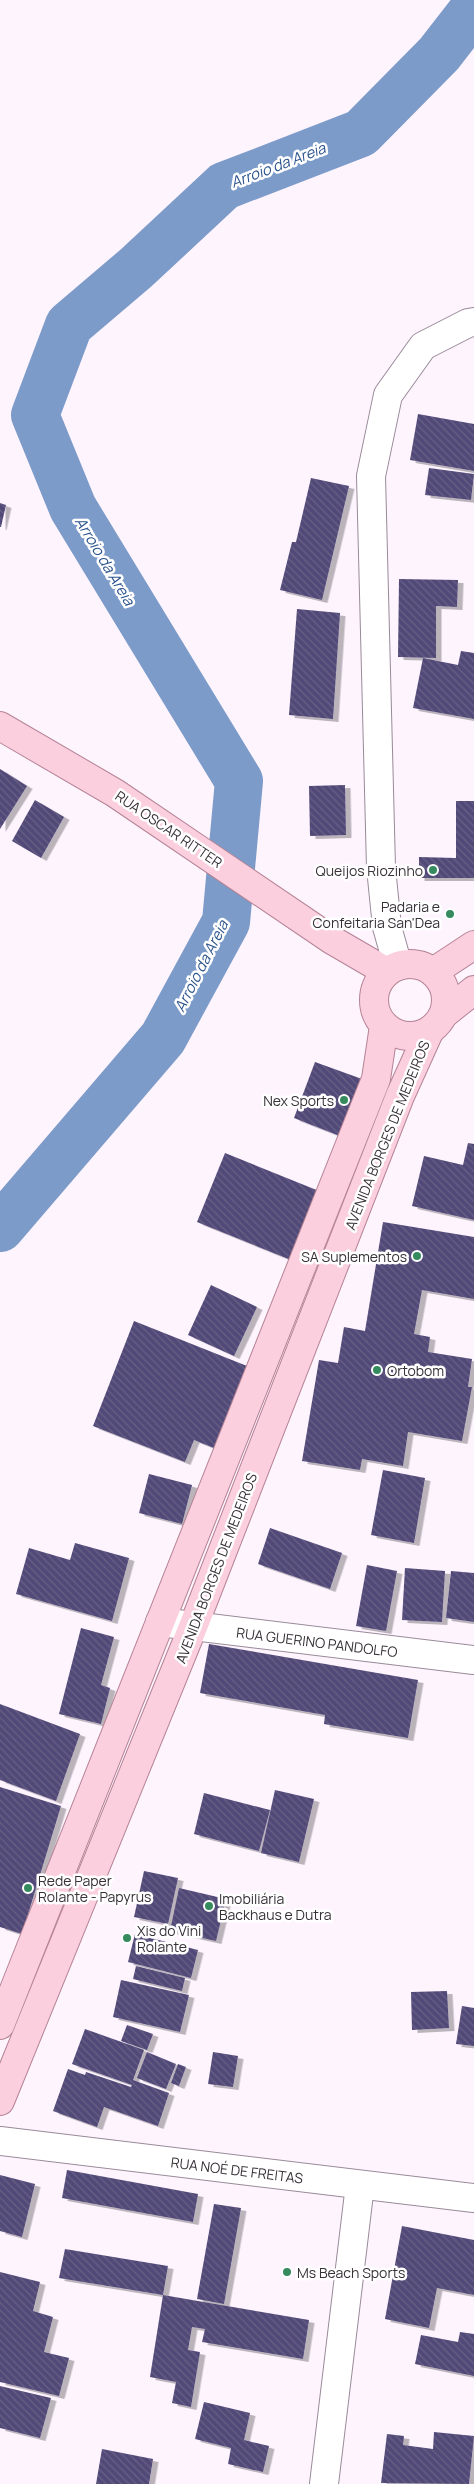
<svg xmlns="http://www.w3.org/2000/svg" width="474" height="2484" viewBox="0 0 474 2484" font-family="Manrope,sans-serif">
  <defs>
    <pattern id="building-back-hatch" width="6" height="6" patternUnits="userSpaceOnUse" patternTransform="scale(1.25)"><rect width="6" height="6" fill="#514977"/><path d="M-1 5l2 2M0 0l6 6M5-1l2 2" fill="none" stroke="#686186"/></pattern>
    <filter id="shadow"><feDropShadow dx="5.5" dy="3" stdDeviation="0" flood-color="#0004"/></filter>
  </defs>
  <rect width="100%" height="100%" fill="#fef4fe"/>
  <g fill="none" stroke-linecap="round" stroke-linejoin="round">
    <!-- river -->
    <path stroke="#7c9bc9" stroke-width="48" d="M 0,1228 L 163,1038 L 226,922 L 239,781 L 73,508 L 35,415 L 69,325 L 136,268 L 224,186 L 361,133 L 439,54 L 474,9"/>
  </g>
  <!-- building -->
  <g fill="url(#building-back-hatch)" filter="url(#shadow)">
    <path d="M 418,414 L 474,424 L 474,471 L 410,460 Z"/>
    <path d="M 429,468 L 474,474 L 471,500 L 425,495 Z"/>
    <path d="M 311,478 L 349,486 L 322,600 L 280,590 L 292,542 L 296,542 Z"/>
    <path d="M 0,503 L 6,505 L 1,527 L 0,527 Z"/>
    <path d="M 399,579 L 458,580 L 457,607 L 436,606 L 436,658 L 398,657 Z"/>
    <path d="M 297,609 L 340,613 L 333,719 L 289,715 Z"/>
    <path d="M 461,651 L 474,653 L 474,719 L 413,708 L 423,658 L 458,665 Z"/>
    <path d="M 0,769 L 27,786 L 0,829 Z"/>
    <path d="M 345,785 L 346,835 L 310,836 L 309,786 Z"/>
    <path d="M 35,800 L 64,817 L 41,858 L 12,841 Z"/>
    <path d="M 456,801 L 474,801 L 474,878 L 419,878 L 419,857 L 456,858 Z"/>
    <path d="M 315,1062 L 362,1079 L 340,1136 L 294,1118 Z"/>
    <path d="M 468,1143 L 474,1144 L 474,1220 L 412,1206 L 424,1156 L 463,1165 Z"/>
    <path d="M 225,1153 L 319,1191 L 291,1260 L 197,1222 Z"/>
    <path d="M 383,1222 L 474,1237 L 474,1299 L 422,1290 L 414,1334 L 430,1337 L 428,1352 L 472,1359 L 468,1387 L 472,1387 L 462,1441 L 408,1432 L 403,1466 L 362,1459 L 360,1470 L 302,1461 L 319,1360 L 338,1363 L 344,1327 L 365,1331 Z"/>
    <path d="M 211,1285 L 257,1307 L 234,1356 L 188,1335 Z"/>
    <path d="M 134,1321 L 247,1366 L 214,1448 L 194,1440 L 185,1462 L 93,1426 Z"/>
    <path d="M 383,1470 L 425,1478 L 414,1543 L 371,1535 Z"/>
    <path d="M 149,1474 L 192,1485 L 182,1524 L 139,1513 Z"/>
    <path d="M 270,1528 L 342,1553 L 330,1589 L 258,1564 Z"/>
    <path d="M 75,1543 L 129,1558 L 112,1621 L 16,1594 L 29,1548 L 70,1560 Z"/>
    <path d="M 367,1565 L 397,1571 L 386,1631 L 356,1626 Z"/>
    <path d="M 405,1568 L 445,1571 L 442,1622 L 402,1620 Z"/>
    <path d="M 451,1571 L 474,1573 L 474,1622 L 446,1618 Z"/>
    <path d="M 81,1628 L 114,1637 L 101,1685 L 110,1688 L 101,1724 L 59,1714 Z"/>
    <path d="M 209,1644 L 418,1680 L 408,1738 L 324,1724 L 325,1715 L 200,1693 Z"/>
    <path d="M 0,1704 L 80,1734 L 56,1801 L 0,1780 Z"/>
    <path d="M 0,1787 L 61,1806 L 22,1934 L 0,1927 Z"/>
    <path d="M 275,1790 L 314,1799 L 299,1862 L 261,1853 Z"/>
    <path d="M 204,1793 L 270,1810 L 259,1851 L 194,1834 Z"/>
    <path d="M 144,1871 L 178,1878 L 168,1924 L 134,1917 Z"/>
    <path d="M 179,1888 L 226,1899 L 216,1941 L 170,1931 Z"/>
    <path d="M 135,1934 L 198,1950 L 191,1978 L 128,1962 Z"/>
    <path d="M 136,1966 L 185,1978 L 182,1991 L 133,1979 Z"/>
    <path d="M 121,1980 L 189,1995 L 180,2032 L 113,2017 Z"/>
    <path d="M 447,1991 L 449,2028 L 412,2030 L 411,1992 Z"/>
    <path d="M 462,2006 L 474,2008 L 474,2046 L 456,2044 Z"/>
    <path d="M 127,2025 L 153,2034 L 147,2050 L 121,2041 Z"/>
    <path d="M 85,2029 L 144,2050 L 133,2080 L 169,2093 L 158,2126 L 104,2107 L 97,2127 L 53,2111 L 68,2069 L 85,2075 L 86,2072 L 131,2087 L 132,2085 L 72,2064 Z"/>
    <path d="M 147,2052 L 176,2064 L 166,2089 L 137,2078 Z"/>
    <path d="M 213,2052 L 238,2056 L 233,2087 L 208,2084 Z"/>
    <path d="M 178,2064 L 186,2067 L 179,2086 L 171,2083 Z"/>
    <path d="M 67,2170 L 198,2194 L 193,2222 L 62,2198 Z"/>
    <path d="M 0,2175 L 35,2184 L 22,2237 L 0,2231 Z"/>
    <path d="M 214,2204 L 241,2208 L 224,2304 L 197,2299 Z"/>
    <path d="M 402,2226 L 474,2240 L 474,2295 L 437,2288 L 429,2328 L 385,2319 Z"/>
    <path d="M 65,2249 L 168,2266 L 163,2295 L 309,2320 L 303,2359 L 202,2342 L 205,2329 L 192,2327 L 188,2350 L 200,2352 L 191,2407 L 172,2403 L 176,2382 L 150,2377 L 163,2295 L 59,2278 Z"/>
    <path d="M 0,2272 L 40,2282 L 33,2311 L 53,2317 L 44,2352 L 69,2358 L 59,2396 L 0,2382 Z"/>
    <path d="M 460,2332 L 474,2334 L 474,2376 L 415,2364 L 421,2335 L 458,2342 Z"/>
    <path d="M 0,2386 L 51,2398 L 40,2438 L 0,2428 Z"/>
    <path d="M 204,2402 L 250,2413 L 244,2440 L 269,2446 L 263,2472 L 228,2464 L 231,2448 L 195,2439 Z"/>
    <path d="M 434,2432 L 474,2436 L 469,2484 L 381,2483 L 387,2434 L 404,2436 L 403,2445 L 433,2449 Z"/>
    <path d="M 102,2449 L 153,2459 L 149,2484 L 96,2484 Z"/>
  </g>
  <g fill="none" stroke-linecap="round" stroke-linejoin="round">
    <defs>
      <g id="minor">
        <path d="M 398,966 L 387,927 L 381,868 L 371,476 L 388,395 L 423,346 L 468,323 L 474,322"/>
        <path d="M 160,1622 L 474,1660"/>
        <path d="M 0,2141 L 474,2198"/>
        <path d="M 324,2484 L 360,2185"/>
      </g>
      <g id="major">
        <path d="M 0,726 L 115,793 L 332,940 L 387,972"/>
        <circle cx="410" cy="1000" r="36"/>
        <path d="M 433,972 L 474,945"/>
        <path d="M 444,1014 L 474,990"/>
        <path d="M 0,2025 L 376,1079 L 384,1026"/>
        <path d="M 0,2101 L 193,1627 L 400,1096 L 429,1032"/>
      </g>
    </defs>
    <!-- minor casing -->
    <use href="#minor" stroke="#998a99" stroke-width="30"/>
    <!-- major casing -->
    <use href="#major" stroke="#b58395" stroke-width="30"/>
    <!-- minor -->
    <use href="#minor" stroke="#fff" stroke-width="28"/>
    <!-- major -->
    <use href="#major" stroke="#fbcfdd" stroke-width="28"/>
  </g>
  <!-- markers -->
  <g fill="#358b5e" stroke="#fff" stroke-width="2">
    <circle cx="433" cy="870" r="5"/>
    <circle cx="450" cy="914" r="5"/>
    <circle cx="344" cy="1100" r="5"/>
    <circle cx="417" cy="1256" r="5"/>
    <circle cx="377" cy="1370" r="5"/>
    <circle cx="28" cy="1888" r="5"/>
    <circle cx="209" cy="1906" r="5"/>
    <circle cx="127" cy="1938" r="5"/>
    <circle cx="287" cy="2272" r="5"/>
  </g>
  <g text-anchor="middle" dominant-baseline="central" stroke-width="5" stroke-linejoin="round" paint-order="stroke">
    <!-- street labels -->
    <g font-size="14" fill="#373137" stroke="#fff">
      <text transform="translate(169 829) rotate(34)">RUA OSCAR RITTER</text>
      <text transform="translate(387 1135) rotate(-68)">AVENIDA BORGES DE MEDEIROS</text>
      <text transform="translate(216 1568) rotate(-69)">AVENIDA BORGES DE MEDEIROS</text>
      <text transform="translate(317 1642) rotate(7)">RUA GUERINO PANDOLFO</text>
      <text transform="translate(237 2170) rotate(7)">RUA NOÉ DE FREITAS</text>
    </g>
    <!-- poi labels -->
    <g font-size="14" fill="#373137" stroke="#fff" text-anchor="start">
      <text x="423" y="870" text-anchor="end">Queijos Riozinho</text>
      <text x="440" y="906" text-anchor="end">Padaria e<tspan x="440" dy="16">Confeitaria San'Dea</tspan></text>
      <text x="334" y="1100" text-anchor="end">Nex Sports</text>
      <text x="407" y="1256" text-anchor="end">SA Suplementos</text>
      <text x="387" y="1370">Ortobom</text>
      <text x="38" y="1880">Rede Paper<tspan x="38" dy="16">Rolante - Papyrus</tspan></text>
      <text x="219" y="1898">Imobiliária<tspan x="219" dy="16">Backhaus e Dutra</tspan></text>
      <text x="137" y="1930">Xis do Vini<tspan x="137" dy="16">Rolante</tspan></text>
      <text x="297" y="2272">Ms Beach Sports</text>
    </g>
    <!-- water labels -->
    <g font-size="15" font-style="italic" fill="#2b538d" stroke="#fff">
      <text transform="translate(278 165) rotate(-21)">Arroio da Areia</text>
      <text transform="translate(105 561) rotate(59)">Arroio da Areia</text>
      <text transform="translate(201 966) rotate(-63)">Arroio da Areia</text>
    </g>
  </g>
</svg>
